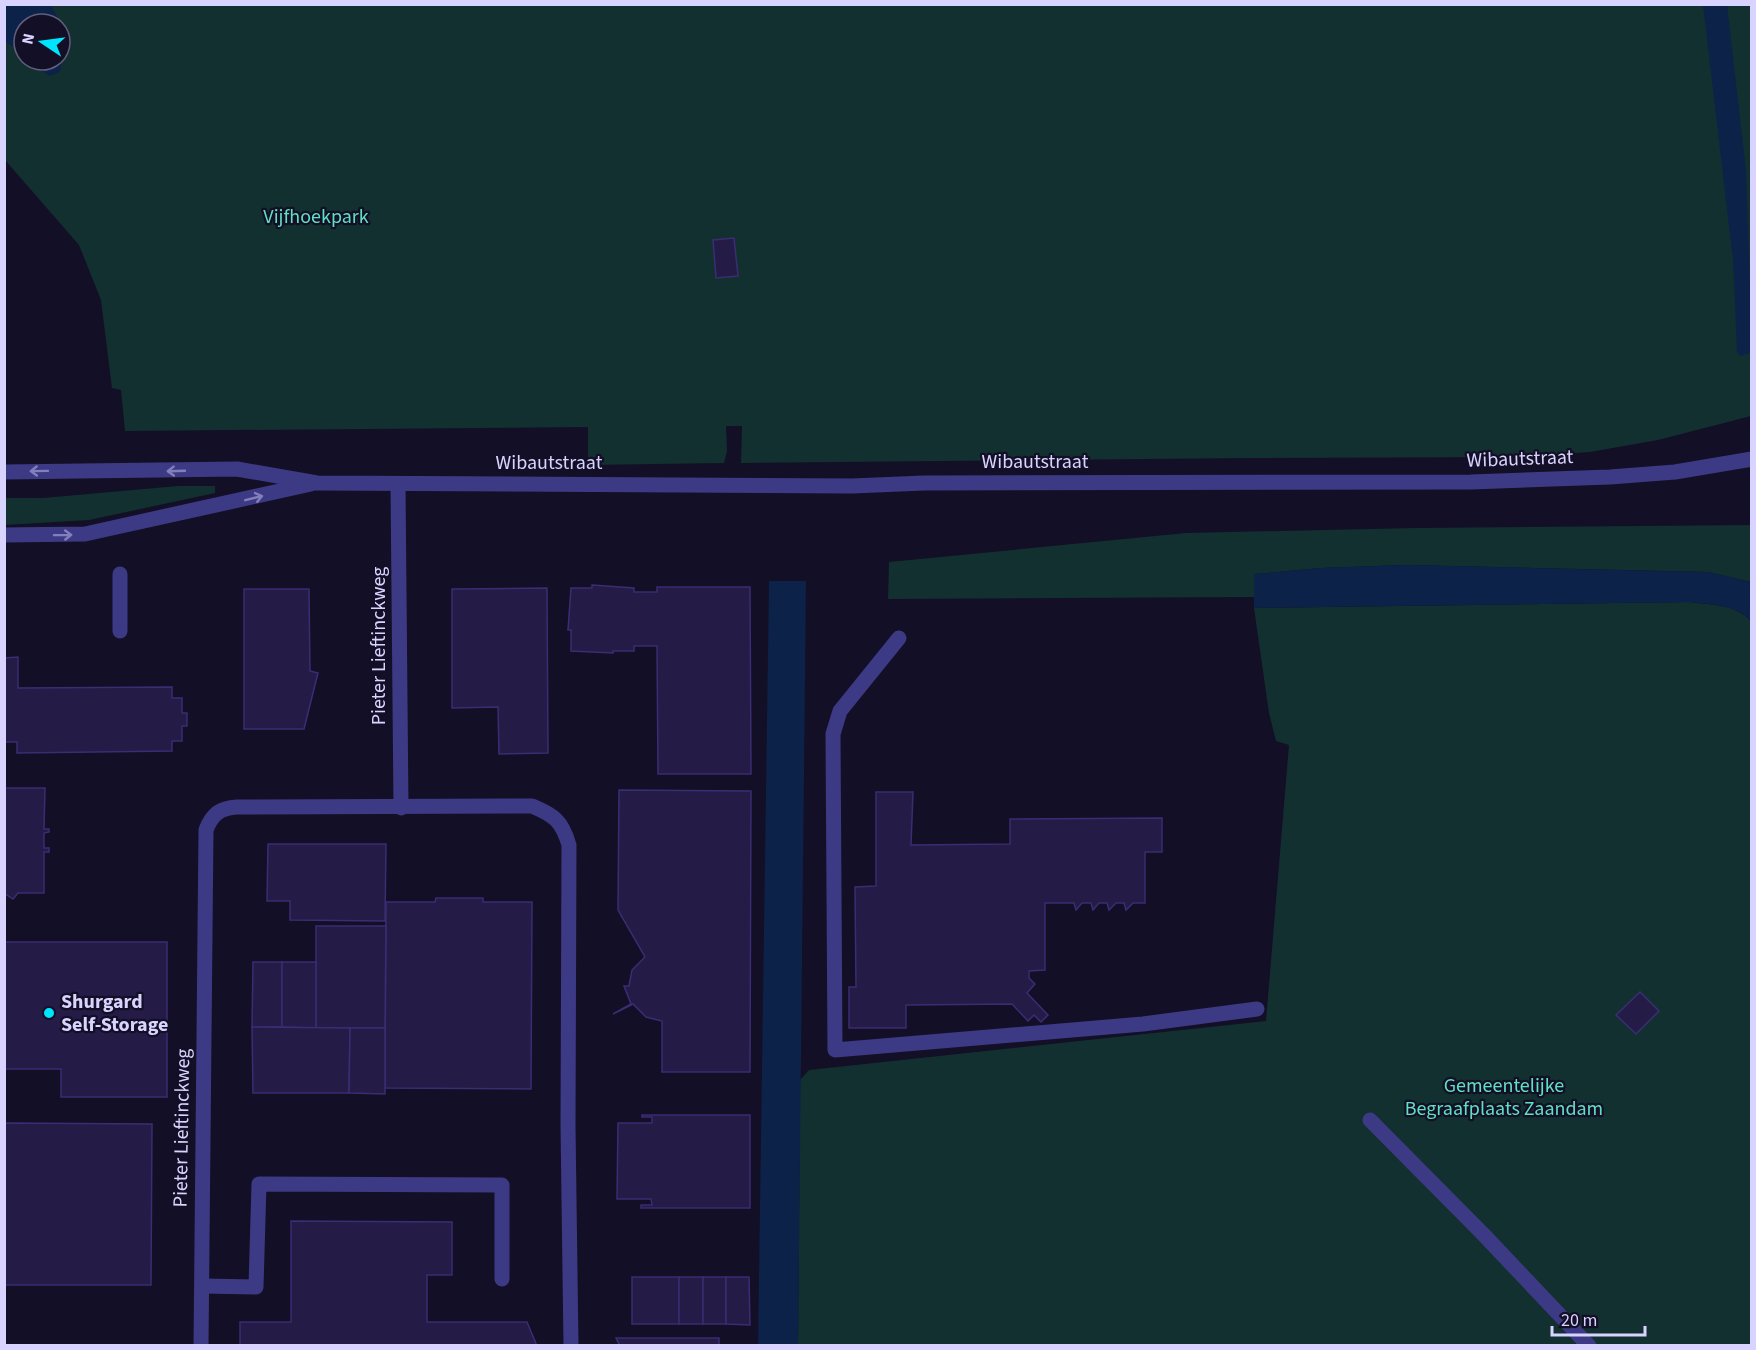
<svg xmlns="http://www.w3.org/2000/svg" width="1756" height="1350" viewBox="0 0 1756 1350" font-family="'Source Sans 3',sans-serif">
  <rect width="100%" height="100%" fill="#130f26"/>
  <!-- green -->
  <g fill="#12302f" fill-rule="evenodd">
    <path d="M 5,5 L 1751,5 L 1752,343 L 1749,353 L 1751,344 L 1751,416 L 1658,440 L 1590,452 L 1518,457 L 1251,458 L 741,463 L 742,426 L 726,426 L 727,451 L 724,463 L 588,465 L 588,427 L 125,431 L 121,390 L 112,388 L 101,300 L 79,245 L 5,160 ZM 24,24 L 60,24 L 60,60 L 24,60 Z"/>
    <path d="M 178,486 L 215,486 L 215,493 L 89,520 L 5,525 L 5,498 L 43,498 Z"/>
    <path d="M 1751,525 L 1751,582 L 1708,572 L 1406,565 L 1321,568 L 1255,574 L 1254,597 L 888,599 L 889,562 L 1186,533 L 1415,528 Z"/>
    <path d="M 1689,602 C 1711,605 1736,604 1751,621 L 1751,1345 L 798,1346 L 800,1080 L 809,1070 L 1266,1021 L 1289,745 L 1276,741 L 1269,713 L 1254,608 Z"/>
  </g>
  <!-- water -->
  <g fill="#0c2248">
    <path d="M 4,5 L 51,5 L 66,35 L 60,72 L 50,76 L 26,60 L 60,60 L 60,24 L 24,24 L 24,58 L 11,45 L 5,42 Z"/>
    <path d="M 1703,5 L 1727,5 L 1746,170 L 1752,344 L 1750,353 L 1740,356 L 1737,352 L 1733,260 Z"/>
    <path d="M 1406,565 L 1708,572 L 1751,582 L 1751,621 C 1736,604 1711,605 1689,602 L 1254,608 L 1254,574 L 1321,568 Z"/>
    <path d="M 769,581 L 806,581 L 798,1346 L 758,1345 Z"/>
  </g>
  <!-- building -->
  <g fill="#241b47" stroke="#3b2d73" stroke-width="1.5">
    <path d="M 734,238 L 738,276 L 716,278 L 713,240 Z"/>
    <path d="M 592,585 L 634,588 L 634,592 L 657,592 L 657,587 L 750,587 L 751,774 L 658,774 L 657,646 L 634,646 L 634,651 L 613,651 L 613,653 L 571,651 L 571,630 L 568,630 L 571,588 L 592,588 Z"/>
    <path d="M 547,588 L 548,753 L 499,754 L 498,707 L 452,708 L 452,589 Z"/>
    <path d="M 244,589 L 309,589 L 310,671 L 318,673 L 304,729 L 244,729 Z"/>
    <path d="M 18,657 L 18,688 L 172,687 L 172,698 L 182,698 L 182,713 L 187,713 L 187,726 L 182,726 L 182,741 L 172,741 L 172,751 L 17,753 L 17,742 L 4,742 L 4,658 Z"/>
    <path d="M 4,788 L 45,788 L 44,829 L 49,829 L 49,832 L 44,833 L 44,848 L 49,848 L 49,852 L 44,852 L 44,893 L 18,893 L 13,899 L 4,893 Z"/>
    <path d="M 619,790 L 751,791 L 750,1072 L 662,1072 L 662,1021 L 646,1017 L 633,1004 L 613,1014 L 631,1004 L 624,986 L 629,986 L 632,970 L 645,957 L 618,910 Z"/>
    <path d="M 876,792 L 913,792 L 911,845 L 1010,844 L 1010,819 L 1162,818 L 1162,852 L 1145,852 L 1145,903 L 1133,903 L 1126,910 L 1124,903 L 1116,903 L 1109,910 L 1107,903 L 1099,903 L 1093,910 L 1091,903 L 1082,903 L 1076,910 L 1074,903 L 1045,903 L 1045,970 L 1029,971 L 1029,978 L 1035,984 L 1027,993 L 1048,1015 L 1041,1022 L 1034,1015 L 1028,1021 L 1012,1004 L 906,1005 L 906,1028 L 849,1028 L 849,987 L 856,987 L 855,887 L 876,886 Z"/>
    <path d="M 268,844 L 386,844 L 385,921 L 290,920 L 290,901 L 267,901 Z"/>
    <path d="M 436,898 L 483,898 L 483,902 L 532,902 L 531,1089 L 385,1088 L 386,902 L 435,902 Z"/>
    <path d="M 316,926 L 386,926 L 385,1028 L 316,1028 Z"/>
    <path d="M 4,942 L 167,942 L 167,1097 L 61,1097 L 61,1069 L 4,1069 Z"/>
    <path d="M 253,962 L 282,962 L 282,1027 L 252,1027 Z"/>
    <path d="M 282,962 L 316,962 L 316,1028 L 282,1027 Z"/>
    <path d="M 1640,992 L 1659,1011 L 1636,1034 L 1616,1015 Z"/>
    <path d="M 252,1027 L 350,1028 L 349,1093 L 253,1093 Z"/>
    <path d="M 350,1028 L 385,1028 L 385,1094 L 349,1093 Z"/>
    <path d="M 642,1115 L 750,1115 L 750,1208 L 641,1208 L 641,1205 L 652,1205 L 651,1199 L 617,1199 L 618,1123 L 652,1123 L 652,1117 L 642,1117 Z"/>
    <path d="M 4,1123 L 152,1124 L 151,1285 L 4,1285 Z"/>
    <path d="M 291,1221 L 452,1222 L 452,1275 L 427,1275 L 427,1322 L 527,1322 L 537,1346 L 240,1346 L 240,1322 L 291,1322 Z"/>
    <rect x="632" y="1277" width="47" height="47"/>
    <rect x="679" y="1277" width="24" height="47"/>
    <rect x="703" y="1277" width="23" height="47"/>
    <path d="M 726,1277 L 749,1277 L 750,1325 L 726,1324 Z"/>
    <path d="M 616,1338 L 719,1338 L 719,1346 L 620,1346 Z"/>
  </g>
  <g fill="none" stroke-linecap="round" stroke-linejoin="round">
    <!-- minor -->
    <g stroke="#3d3a85" stroke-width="15">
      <path d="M 4,472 L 237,469 L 317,483 L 852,486 L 924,483 L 1471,482 L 1610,477 L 1675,472 L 1752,459"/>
      <path d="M 398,484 L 401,808"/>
      <path d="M 4,535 L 85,534 L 311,484"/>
      <path d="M 120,631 L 120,574"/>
      <path d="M 899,638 L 840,711 L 833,734 L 835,1050 L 1143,1024 L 1257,1009"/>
      <path d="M 1370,1120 L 1484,1235 L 1589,1346"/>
      <path d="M 202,1286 L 256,1287 L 259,1184 L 502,1185 L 502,1279"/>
      <path d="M 201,1346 L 206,830 C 212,814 220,808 237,807 L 532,806 C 554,815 562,821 569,845 L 568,1125 L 571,1346"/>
    </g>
  </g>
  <!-- one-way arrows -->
  <defs><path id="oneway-shaft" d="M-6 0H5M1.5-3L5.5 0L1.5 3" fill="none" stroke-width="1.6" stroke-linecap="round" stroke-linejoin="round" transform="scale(1.5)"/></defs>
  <g stroke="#837fbc">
    <use href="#oneway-shaft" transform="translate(39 471) rotate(179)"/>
    <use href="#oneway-shaft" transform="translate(176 471) rotate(178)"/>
    <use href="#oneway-shaft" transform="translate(254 498) rotate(-14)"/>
    <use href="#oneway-shaft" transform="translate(63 535) rotate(-1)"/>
  </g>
  <!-- markers -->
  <circle fill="#00e5ff" stroke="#130f26" stroke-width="2" cx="49" cy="1013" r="6"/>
  <g text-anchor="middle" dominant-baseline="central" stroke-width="4.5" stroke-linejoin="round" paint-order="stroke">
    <!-- park labels -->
    <g font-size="20" fill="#5fe0c0" stroke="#130f26">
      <text x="316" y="217">Vijfhoekpark</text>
      <text x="1504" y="1086">Gemeentelijke<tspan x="1504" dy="23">Begraafplaats Zaandam</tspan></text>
    </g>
    <!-- street labels -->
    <g font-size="20" fill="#d9d4ff" stroke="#130f26">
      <text transform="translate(1520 459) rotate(-2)">Wibautstraat</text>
      <text x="1035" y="462">Wibautstraat</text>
      <text x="549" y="463">Wibautstraat</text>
      <text transform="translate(379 646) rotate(-90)">Pieter Lieftinckweg</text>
      <text transform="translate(182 1128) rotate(-89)">Pieter Lieftinckweg</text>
    </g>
    <!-- poi labels -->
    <g font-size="20" font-weight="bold" fill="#d9d4ff" stroke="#130f26" text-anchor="start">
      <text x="61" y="1002">Shurgard<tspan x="61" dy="23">Self-Storage</tspan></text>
    </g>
  </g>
  <!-- border -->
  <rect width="1756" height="1350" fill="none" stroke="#d9d4ff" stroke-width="12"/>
  <!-- north arrow -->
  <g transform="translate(42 42) rotate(283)"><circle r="28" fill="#130f26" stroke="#625e7d" stroke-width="1.5"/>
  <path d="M0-4.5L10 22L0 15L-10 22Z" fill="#00e5ff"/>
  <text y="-9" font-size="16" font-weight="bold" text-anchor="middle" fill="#d9d4ff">N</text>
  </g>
  <!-- scale -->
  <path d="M1552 1326v9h93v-9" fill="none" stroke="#d9d4ff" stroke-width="3"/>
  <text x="1561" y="1326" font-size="18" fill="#d9d4ff" stroke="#130f26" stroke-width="4.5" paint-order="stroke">20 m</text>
</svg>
